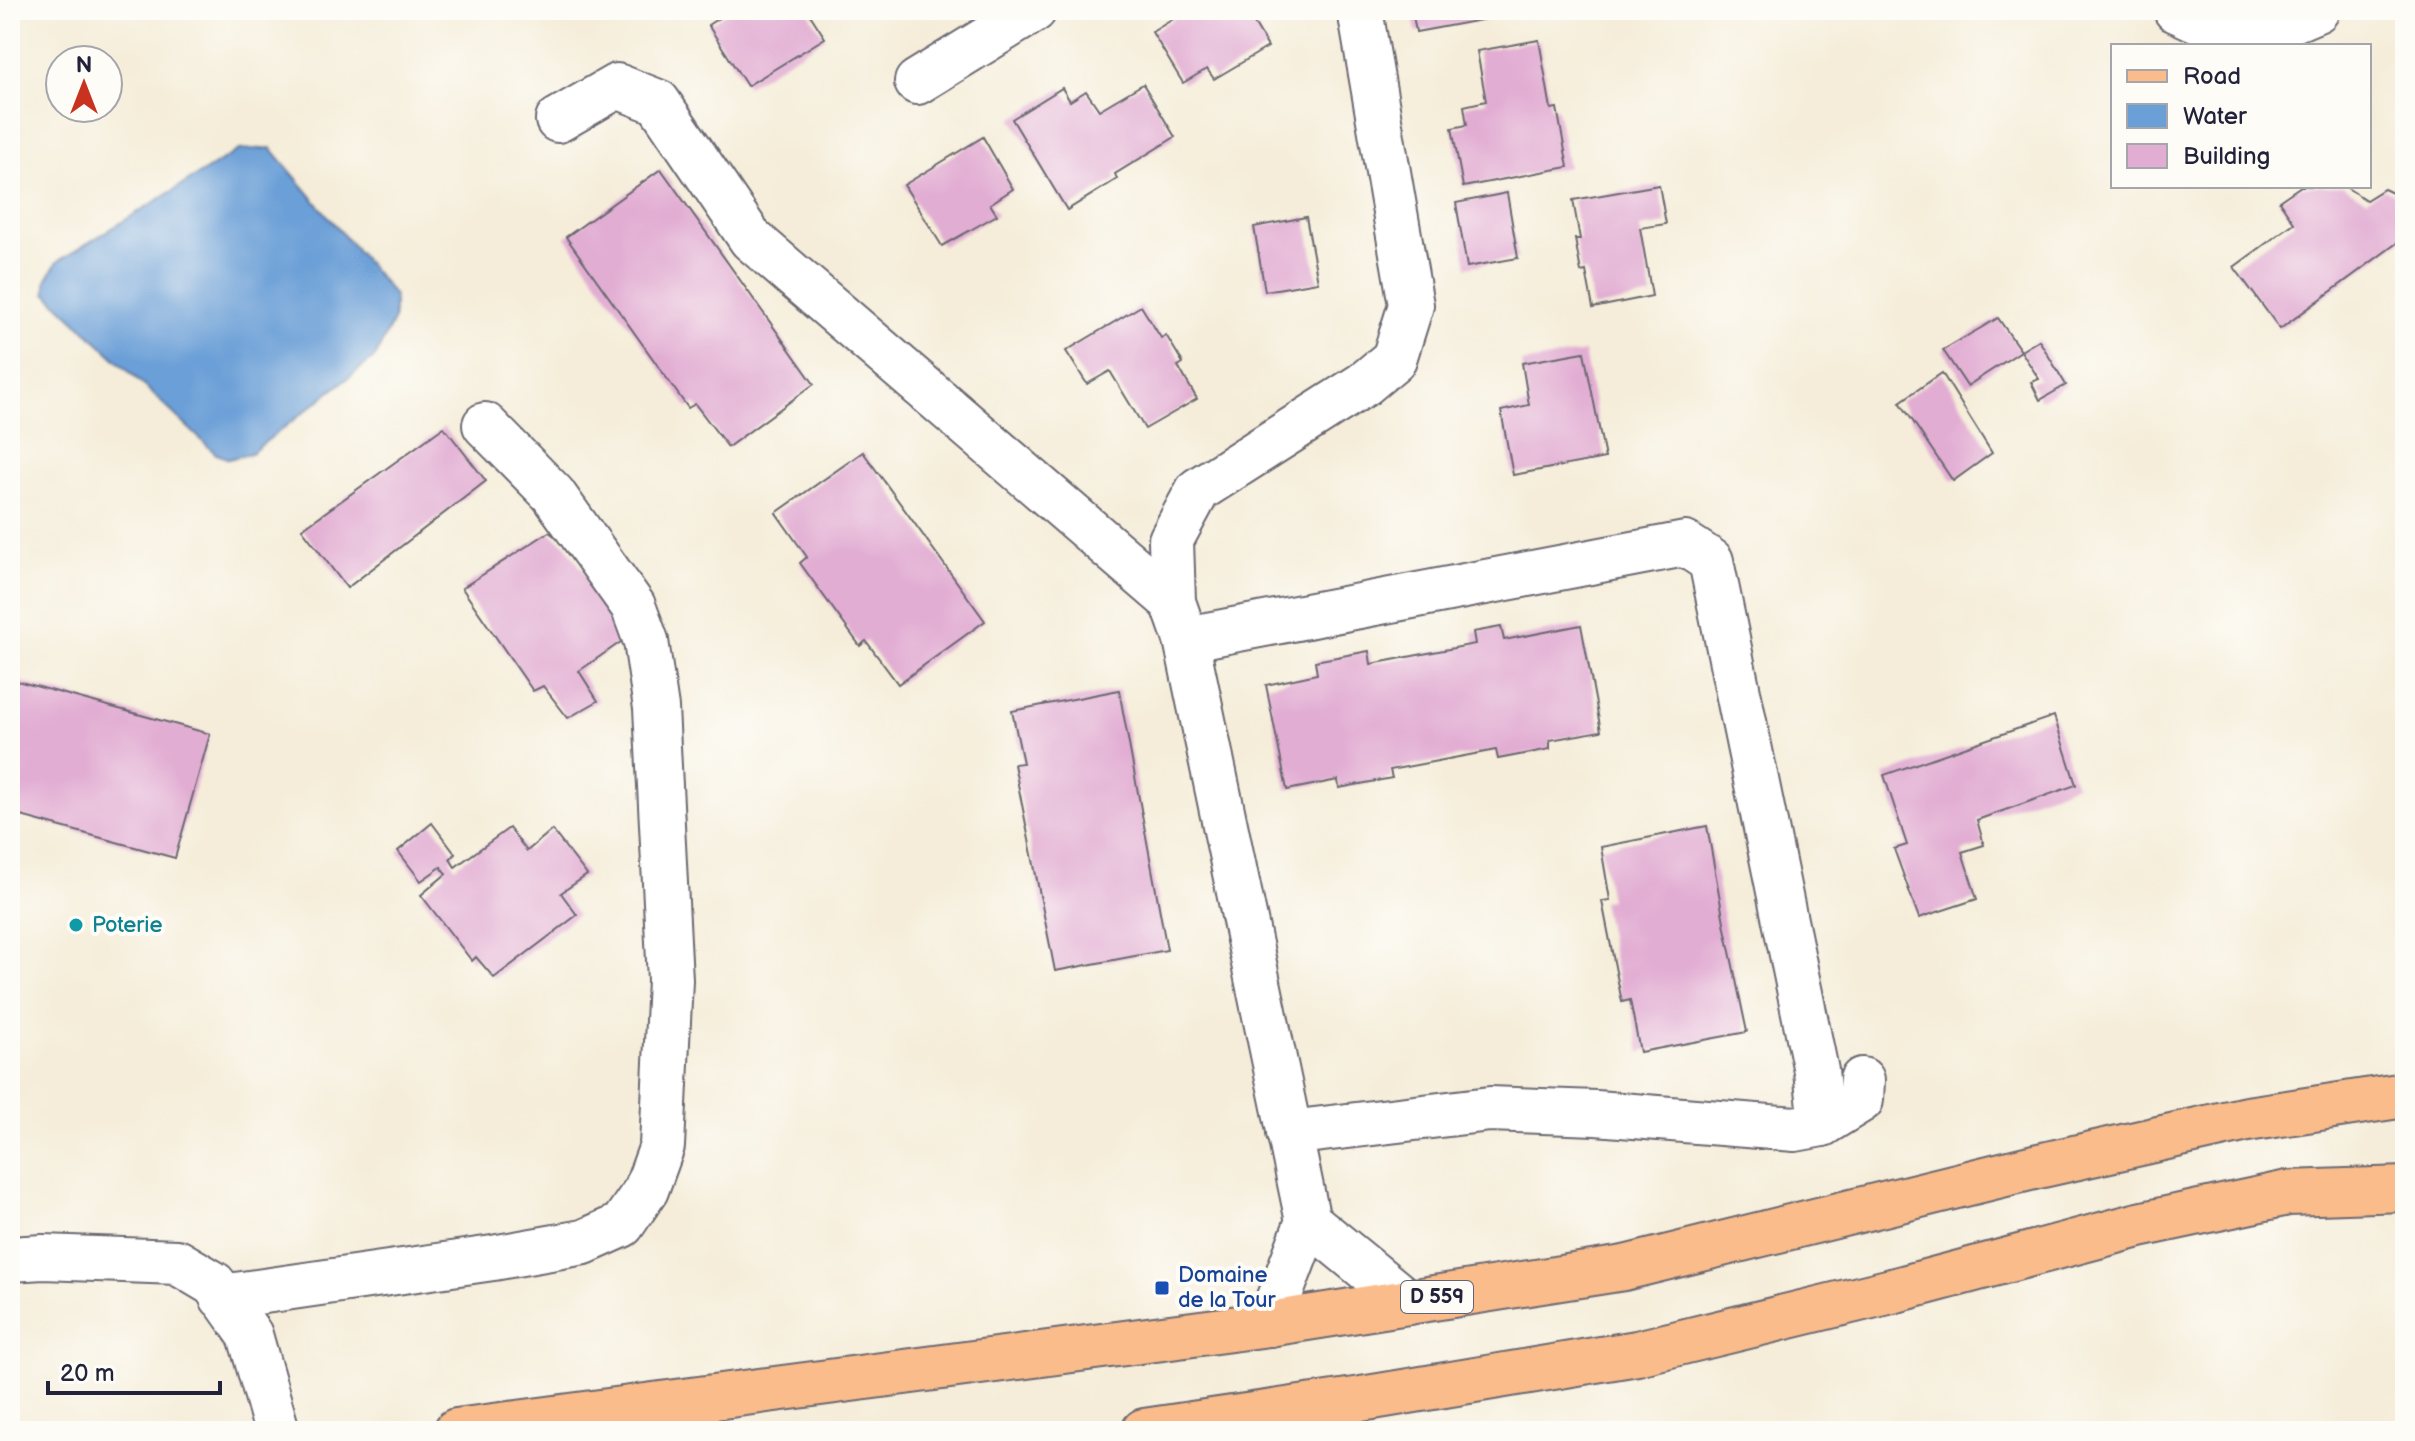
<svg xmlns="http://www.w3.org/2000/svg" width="2415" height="1441" viewBox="0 0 2415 1441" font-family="'Balsamiq Sans',sans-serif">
  <rect width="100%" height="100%" fill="#fdfcf7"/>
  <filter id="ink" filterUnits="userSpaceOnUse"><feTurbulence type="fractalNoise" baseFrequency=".0125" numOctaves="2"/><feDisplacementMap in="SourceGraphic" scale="16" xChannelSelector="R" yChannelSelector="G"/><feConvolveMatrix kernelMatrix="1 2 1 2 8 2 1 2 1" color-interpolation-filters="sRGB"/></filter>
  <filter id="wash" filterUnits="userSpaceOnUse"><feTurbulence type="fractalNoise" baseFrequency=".006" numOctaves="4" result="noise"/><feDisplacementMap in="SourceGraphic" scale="32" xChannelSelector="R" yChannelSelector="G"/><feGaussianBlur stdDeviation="1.8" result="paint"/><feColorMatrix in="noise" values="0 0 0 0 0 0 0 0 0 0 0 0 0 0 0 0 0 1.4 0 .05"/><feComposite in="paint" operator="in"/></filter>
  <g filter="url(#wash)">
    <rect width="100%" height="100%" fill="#f5edd9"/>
    <!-- water -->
    <path fill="#6a9fd7" stroke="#466089" stroke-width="2" d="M 271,148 L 394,295 L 394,319 L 375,357 L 251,453 L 229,459 L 216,454 L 46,293 L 46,281 L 57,262 L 239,150 Z"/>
    <g id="blocks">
      <!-- building -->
      <g fill="#e2add3">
        <path d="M 731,10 L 807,10 L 825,38 L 747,86 L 708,25 Z"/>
        <path d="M 1188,10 L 1246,10 L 1268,47 L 1214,79 L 1207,69 L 1183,83 L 1152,32 Z"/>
        <path d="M 1412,10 L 1507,10 L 1508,15 L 1416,32 Z"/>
        <path d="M 1539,40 L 1551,109 L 1557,108 L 1568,167 L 1463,187 L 1452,128 L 1467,125 L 1464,106 L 1486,101 L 1477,51 Z"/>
        <path d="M 1143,84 L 1175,137 L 1115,174 L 1117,179 L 1067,210 L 1012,119 L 1062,88 L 1070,101 L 1086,91 L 1099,110 Z"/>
        <path d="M 983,137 L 1013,189 L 990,204 L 997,215 L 942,246 L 904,185 Z"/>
        <path d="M 661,169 L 814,384 L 728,447 L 695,404 L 688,408 L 566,237 Z"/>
        <path d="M 1659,185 L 1666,224 L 1640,228 L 1652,296 L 1593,308 L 1586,271 L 1581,272 L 1575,239 L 1580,239 L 1573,200 Z"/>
        <path d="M 2301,186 L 2344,186 L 2366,200 L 2384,189 L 2405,199 L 2405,237 L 2280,329 L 2234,267 L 2294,223 L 2279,201 Z"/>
        <path d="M 1507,193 L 1518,258 L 1467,267 L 1456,203 Z"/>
        <path d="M 1306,217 L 1318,282 L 1265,291 L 1254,227 Z"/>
        <path d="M 1141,306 L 1161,338 L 1166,335 L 1183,363 L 1178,366 L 1197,399 L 1145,429 L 1110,371 L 1087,384 L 1066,351 Z"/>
        <path d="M 1998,318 L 2021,351 L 1967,386 L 1943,350 Z"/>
        <path d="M 2039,340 L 2066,385 L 2040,400 L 2031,382 L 2039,379 L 2021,351 Z"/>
        <path d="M 1584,352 L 1605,458 L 1513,475 L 1501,411 L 1529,405 L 1522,363 Z"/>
        <path d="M 1942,373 L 1992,453 L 1953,481 L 1900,402 Z"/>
        <path d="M 444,427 L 486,481 L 347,588 L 302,529 Z"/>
        <path d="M 863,452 L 985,621 L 898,684 L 866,641 L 860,646 L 800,563 L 807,557 L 776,513 Z"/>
        <path d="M 549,532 L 565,544 L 628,637 L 579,671 L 598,701 L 568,718 L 543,686 L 533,691 L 462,588 Z"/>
        <path d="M 1581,625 L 1601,731 L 1550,740 L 1550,749 L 1498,759 L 1496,750 L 1390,770 L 1392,778 L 1339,788 L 1338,780 L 1287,790 L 1266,685 L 1317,674 L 1315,661 L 1369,651 L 1371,664 L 1475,644 L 1473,632 L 1501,627 L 1504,640 Z"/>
        <path d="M 10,679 L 210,734 L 175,858 L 10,813 Z"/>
        <path d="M 1119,690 L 1167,950 L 1055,971 L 1014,764 L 1023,763 L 1012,711 Z"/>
        <path d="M 2054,716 L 2076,785 L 1977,820 L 1984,845 L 1962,852 L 1977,899 L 1919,918 L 1894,849 L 1907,845 L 1884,775 Z"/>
        <path d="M 432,823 L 455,854 L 450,859 L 455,867 L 509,828 L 527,851 L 552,830 L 587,875 L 561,893 L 577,915 L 494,978 L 476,957 L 472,961 L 421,895 L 446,874 L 441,867 L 421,881 L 398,851 Z"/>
        <path d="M 1707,826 L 1725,928 L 1747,1032 L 1640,1052 L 1630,1000 L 1622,1002 L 1602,901 L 1610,900 L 1601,847 Z"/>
      </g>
    </g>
  </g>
  <g filter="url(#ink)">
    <use href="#blocks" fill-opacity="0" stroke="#6c6972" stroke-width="2"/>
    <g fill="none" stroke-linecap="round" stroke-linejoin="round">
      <defs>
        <g id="minor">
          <path d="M 2176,10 L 2220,30 L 2260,34 L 2317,10"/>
          <path d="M 917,82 L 1034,10"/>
          <path d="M 558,120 L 617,86 L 658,102 L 751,239 L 1173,602"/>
          <path d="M 1186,639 L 1685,544 L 1711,561 L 1816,1071 L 1822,1124"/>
          <path d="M 1289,1133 L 1490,1109 L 1596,1113 L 1795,1129 L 1822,1124 L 1861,1100 L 1862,1080"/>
          <path d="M 1308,1221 L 1407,1302"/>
          <path d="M 10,1259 L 43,1257 L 177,1262 L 214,1284 L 250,1335 L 277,1431"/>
          <path d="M 222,1297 L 493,1258 L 584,1242 L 622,1225 L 646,1190 L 662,1146 L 670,980 L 656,708 L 646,641 L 633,606 L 553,494 L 485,425"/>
          <path d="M 1269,1324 L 1308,1221 L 1186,639 L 1173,602 L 1171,540 L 1198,490 L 1364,384 L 1394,359 L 1411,305 L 1360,10"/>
        </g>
        <g id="major">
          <path d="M 456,1431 L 1269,1324 L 1624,1268 L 2034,1167 L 2247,1119 L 2405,1095"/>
          <path d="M 1144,1431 L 1355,1400 L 1637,1353 L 1892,1291 L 2139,1225 L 2288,1193 L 2405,1189"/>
        </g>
      </defs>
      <!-- minor casing -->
      <use href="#minor" stroke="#6c6972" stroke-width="48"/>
      <!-- major casing -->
      <use href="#major" stroke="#6c6972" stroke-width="48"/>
      <!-- minor -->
      <use href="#minor" stroke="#fff" stroke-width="44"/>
      <!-- major -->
      <use href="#major" stroke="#fabc8b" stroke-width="44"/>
    </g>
  </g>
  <!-- markers -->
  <circle fill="#0f9aa8" stroke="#fdfcf7" stroke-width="3" cx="76" cy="925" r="8"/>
  <rect fill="#1a4fb4" stroke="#fdfcf7" stroke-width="3" x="1154" y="1280" width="16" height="16" rx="4"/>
  <g text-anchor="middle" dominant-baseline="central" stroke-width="8" stroke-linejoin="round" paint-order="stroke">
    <!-- shield labels -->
    <rect fill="#fdfcf7" stroke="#646373" stroke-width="2" x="1401" y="1281" width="72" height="32" rx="6"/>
    <g font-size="20" font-weight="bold" fill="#22223b">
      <text x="1437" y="1297">D 559</text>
    </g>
    <!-- culture labels -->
    <g font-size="22" fill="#0d838f" stroke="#fdfcf7" text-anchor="start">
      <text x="92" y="925">Poterie</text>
    </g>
    <!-- transit labels -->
    <g font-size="22" fill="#164399" stroke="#fdfcf7" text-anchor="start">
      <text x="1178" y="1275">Domaine<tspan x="1178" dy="25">de la Tour</tspan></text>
    </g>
  </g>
  <!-- margin -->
  <rect width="2415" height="1441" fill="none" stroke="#fdfcf7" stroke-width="40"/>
  <!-- legend -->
  <rect x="2111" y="44" width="260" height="144" fill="#fdfcf7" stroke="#a5a5ac" stroke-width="2"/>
  <rect x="2127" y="70" width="40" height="12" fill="#fabc8b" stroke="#a5a5ac" stroke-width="2"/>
  <text x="2183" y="84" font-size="24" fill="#22223b">Road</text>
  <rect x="2127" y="104" width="40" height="24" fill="#6a9fd7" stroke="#a5a5ac" stroke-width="2"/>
  <text x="2183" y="124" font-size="24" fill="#22223b">Water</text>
  <rect x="2127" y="144" width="40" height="24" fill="#e2add3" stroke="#a5a5ac" stroke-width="2"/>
  <text x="2183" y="164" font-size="24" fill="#22223b">Building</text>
  <!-- north arrow -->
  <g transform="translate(84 84)"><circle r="38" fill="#fdfcf7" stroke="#a5a5ac" stroke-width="2"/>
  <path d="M0-6L14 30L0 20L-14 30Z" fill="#c8321e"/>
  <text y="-12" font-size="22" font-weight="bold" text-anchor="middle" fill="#22223b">N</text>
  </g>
  <!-- scale -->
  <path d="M48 1381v12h172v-12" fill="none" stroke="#22223b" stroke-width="4"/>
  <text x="60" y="1381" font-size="24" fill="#22223b" stroke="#fdfcf7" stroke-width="6" paint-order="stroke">20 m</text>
</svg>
